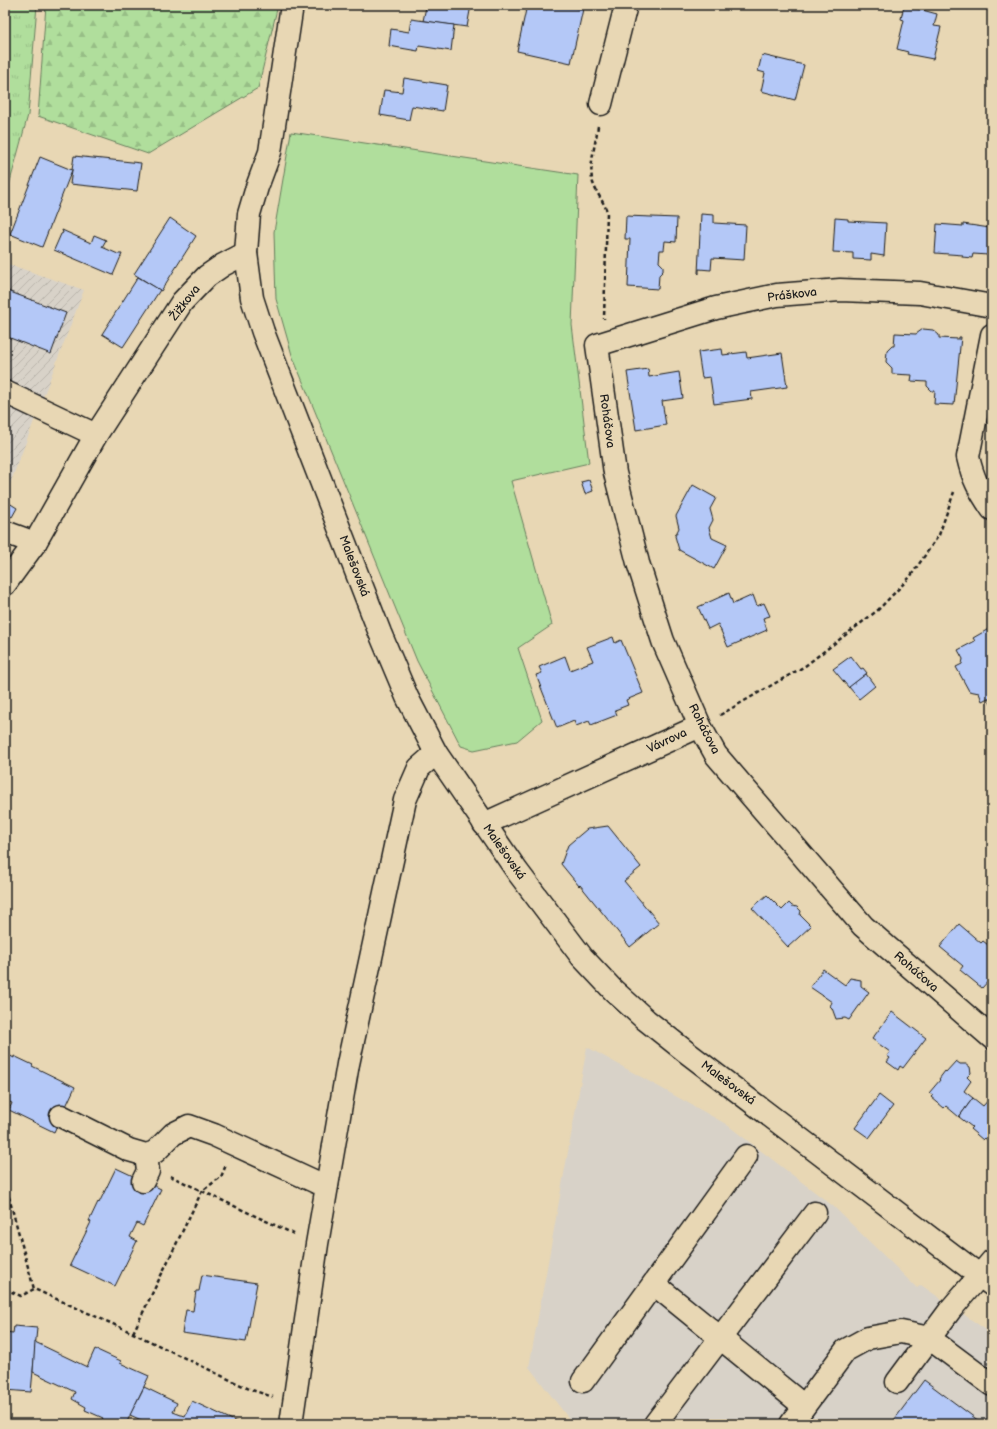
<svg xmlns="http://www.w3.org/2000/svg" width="997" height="1429" viewBox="0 0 997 1429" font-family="'Balsamiq Sans',sans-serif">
  <defs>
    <pattern id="industrial-furrows" width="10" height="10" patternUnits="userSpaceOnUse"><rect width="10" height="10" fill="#d8d2c8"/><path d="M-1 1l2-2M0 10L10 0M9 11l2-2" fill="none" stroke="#b9b4ab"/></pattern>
    <pattern id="forest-firs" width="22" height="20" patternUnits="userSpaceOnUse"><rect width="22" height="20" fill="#b0de9c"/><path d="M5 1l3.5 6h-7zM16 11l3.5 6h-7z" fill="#97be86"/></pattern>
    <pattern id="park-tufts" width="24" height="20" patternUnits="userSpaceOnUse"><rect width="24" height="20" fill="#b0de9c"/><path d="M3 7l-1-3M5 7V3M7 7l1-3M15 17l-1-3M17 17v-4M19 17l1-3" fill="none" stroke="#97be86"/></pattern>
  </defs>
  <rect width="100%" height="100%" fill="#e8d7b4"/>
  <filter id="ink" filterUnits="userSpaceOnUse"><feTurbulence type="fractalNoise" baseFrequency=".025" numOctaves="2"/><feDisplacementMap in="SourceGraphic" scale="8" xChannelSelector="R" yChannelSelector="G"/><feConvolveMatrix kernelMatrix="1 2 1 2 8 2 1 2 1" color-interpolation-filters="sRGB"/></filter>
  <g filter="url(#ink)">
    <!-- built -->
    <path fill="#d8d2c8" d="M 587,1047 L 726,1124 L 833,1206 L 917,1288 L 921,1285 L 992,1334 L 992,1424 L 573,1424 L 529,1367 Z"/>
    <!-- industrial -->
    <path fill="url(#industrial-furrows)" d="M 5,263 L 84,290 L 5,497 Z"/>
    <!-- green -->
    <path fill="#b0de9c" stroke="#667d5c" d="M 291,132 L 578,175 L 572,325 L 589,463 L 511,481 L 552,625 L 518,648 L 542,720 L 517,741 L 474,750 L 461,746 L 417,661 L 292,355 L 276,299 L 274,232 Z"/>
    <!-- forest -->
    <path fill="url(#forest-firs)" stroke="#667d5c" d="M 46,5 L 278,5 L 258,88 L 148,154 L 38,116 Z"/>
    <!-- park -->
    <path fill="url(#park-tufts)" stroke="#667d5c" d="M 5,5 L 37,5 L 28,115 L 5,200 Z"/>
    <!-- building -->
    <g fill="#b4c8f7" stroke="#1c1c1c">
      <path d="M 413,5 L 471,5 L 467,27 L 423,21 L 426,7 Z"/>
      <path d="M 527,5 L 563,5 L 583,9 L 571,63 L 517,51 Z"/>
      <path d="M 904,5 L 937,14 L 934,26 L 941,27 L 933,59 L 907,54 L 908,52 L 897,49 L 904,20 L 901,19 Z"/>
      <path d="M 411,19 L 454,25 L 451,51 L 419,46 L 418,51 L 389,46 L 391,29 L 409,32 Z"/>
      <path d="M 762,55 L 804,65 L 795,100 L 761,91 L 765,73 L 758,71 Z"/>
      <path d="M 404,78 L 447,85 L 443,111 L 412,106 L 409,120 L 380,115 L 384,90 L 402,92 Z"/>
      <path d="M 74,156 L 141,163 L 137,191 L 70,184 Z"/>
      <path d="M 40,157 L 72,170 L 42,247 L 10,234 Z"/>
      <path d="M 701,214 L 714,215 L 714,223 L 746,225 L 744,260 L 712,258 L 711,270 L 699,269 L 699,274 L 698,273 Z"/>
      <path d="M 626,216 L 677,218 L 676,242 L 665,241 L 664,250 L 660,250 L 659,262 L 663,266 L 663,271 L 659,275 L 658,289 L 628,287 L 630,239 L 625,239 Z"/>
      <path d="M 170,218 L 196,236 L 161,291 L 134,274 Z"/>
      <path d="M 835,218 L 848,219 L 848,221 L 886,223 L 884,256 L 871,254 L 871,260 L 853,259 L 853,253 L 833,252 Z"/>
      <path d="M 937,224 L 963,226 L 963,224 L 990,228 L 988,255 L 973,254 L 972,258 L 962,257 L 963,255 L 935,253 Z"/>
      <path d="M 62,230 L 91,243 L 94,235 L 106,240 L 102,247 L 118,254 L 122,254 L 113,275 L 54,250 L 61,234 L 63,233 Z"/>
      <path d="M 138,277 L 160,290 L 123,347 L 102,334 Z"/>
      <path d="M 5,290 L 66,313 L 51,354 L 5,336 Z"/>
      <path d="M 923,329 L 933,330 L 939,335 L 939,338 L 959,339 L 959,337 L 961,337 L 954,405 L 934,404 L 935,391 L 932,391 L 927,386 L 927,382 L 911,381 L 912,375 L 892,374 L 892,368 L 886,362 L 887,351 L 892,346 L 894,346 L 895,333 L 916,334 Z"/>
      <path d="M 722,349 L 723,355 L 746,352 L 747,358 L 782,353 L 787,387 L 751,392 L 752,399 L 714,404 L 710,377 L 702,378 L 698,352 Z"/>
      <path d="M 648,369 L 649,377 L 679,372 L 683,398 L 662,401 L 666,425 L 636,430 L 627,372 Z"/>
      <path d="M 589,480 L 593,491 L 585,494 L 581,482 Z"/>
      <path d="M 693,485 L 716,498 L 710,509 L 713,520 L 709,528 L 712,538 L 727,545 L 714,569 L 679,550 L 675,536 L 679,528 L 676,516 Z"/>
      <path d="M 6,501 L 17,508 L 12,517 L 5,513 Z"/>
      <path d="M 729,593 L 733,604 L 753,595 L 757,606 L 764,603 L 770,616 L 763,618 L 767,630 L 728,647 L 718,624 L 708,629 L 698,607 Z"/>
      <path d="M 992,627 L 992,706 L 988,698 L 982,701 L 979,693 L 969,691 L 956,667 L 962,664 L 963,659 L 958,650 L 975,641 L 973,638 Z"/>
      <path d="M 613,637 L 615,643 L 621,640 L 643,693 L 626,700 L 628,705 L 615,710 L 617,715 L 591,725 L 589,721 L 576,726 L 574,721 L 557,728 L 536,675 L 542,673 L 539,667 L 565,656 L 570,670 L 593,661 L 587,647 Z"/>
      <path d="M 851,656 L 861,669 L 863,668 L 867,673 L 849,688 L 833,669 Z"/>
      <path d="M 866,674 L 875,686 L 859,699 L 849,687 Z"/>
      <path d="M 608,826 L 641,867 L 624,881 L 659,923 L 630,947 L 580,885 L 579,886 L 561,864 L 568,845 L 587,829 Z"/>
      <path d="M 767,895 L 782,910 L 789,903 L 792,906 L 797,907 L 801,911 L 800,915 L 811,926 L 788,947 L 752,908 Z"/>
      <path d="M 959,924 L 981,943 L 983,941 L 992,948 L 992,980 L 990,979 L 982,988 L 960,970 L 963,966 L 940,947 Z"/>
      <path d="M 823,969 L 845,985 L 850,978 L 861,980 L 861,986 L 869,992 L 849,1020 L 845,1018 L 836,1019 L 832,1008 L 830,1006 L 832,1002 L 810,987 Z"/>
      <path d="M 892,1012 L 926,1038 L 903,1068 L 900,1066 L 898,1070 L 887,1062 L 890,1058 L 887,1056 L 890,1052 L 872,1039 Z"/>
      <path d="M 5,1053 L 14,1058 L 14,1056 L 33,1065 L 32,1066 L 75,1087 L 54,1132 L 9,1110 L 12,1103 L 5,1100 Z"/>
      <path d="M 956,1061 L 960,1064 L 966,1064 L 970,1067 L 971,1073 L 967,1077 L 971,1081 L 964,1091 L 973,1098 L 959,1117 L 946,1106 L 944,1108 L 931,1097 L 933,1095 L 929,1093 L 940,1080 L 939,1079 L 945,1071 L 946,1072 Z"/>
      <path d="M 879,1095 L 893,1106 L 869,1138 L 855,1128 Z"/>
      <path d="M 991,1097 L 992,1098 L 992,1136 L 988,1141 L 985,1138 L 983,1140 L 970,1129 L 972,1127 L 959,1117 L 973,1098 L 983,1106 Z"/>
      <path d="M 116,1168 L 161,1189 L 143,1226 L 137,1223 L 130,1237 L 137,1241 L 115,1286 L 70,1265 L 91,1222 L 89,1221 L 98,1202 L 99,1203 Z"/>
      <path d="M 202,1275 L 257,1283 L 246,1342 L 182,1333 L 186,1310 L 193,1311 L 196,1291 L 199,1291 Z"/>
      <path d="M 14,1326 L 37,1328 L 31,1392 L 5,1390 L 5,1332 L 13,1333 Z"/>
      <path d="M 35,1342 L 87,1367 L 95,1349 L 121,1361 L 120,1363 L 149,1376 L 126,1424 L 100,1424 L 103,1418 L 85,1410 L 86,1407 L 72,1399 L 75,1392 L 33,1372 Z"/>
      <path d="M 924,1380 L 983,1424 L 891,1424 Z"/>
      <path d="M 144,1387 L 177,1403 L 173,1412 L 181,1415 L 182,1415 L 185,1416 L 192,1401 L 241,1424 L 150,1424 L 130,1415 Z"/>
    </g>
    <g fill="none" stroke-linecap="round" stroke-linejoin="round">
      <defs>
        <g id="minor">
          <path d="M 292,5 L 270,152 L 257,187 L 249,214 L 246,253 L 252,298 L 263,332 L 380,633 L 407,697 L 436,753 L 517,871 L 582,957 L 613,990 L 646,1020 L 685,1051 L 992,1285"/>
          <path d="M 601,104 L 626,5"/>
          <path d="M 992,306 L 920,293 L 840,290 L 777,295 L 716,308 L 597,345 L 615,473 L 638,563 L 663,641 L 700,726 L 716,755 L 863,926 L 992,1038"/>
          <path d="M 992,335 L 968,457 C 973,479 979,490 992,509"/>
          <path d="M 5,392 L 96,435"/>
          <path d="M 5,532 L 35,543"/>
          <path d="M 5,584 L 35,543 L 96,435 L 182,302 L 207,276 L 223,265 L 246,253"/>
          <path d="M 484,824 L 700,726"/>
          <path d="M 61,1116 L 129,1150 L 146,1155 L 155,1152 L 173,1134 L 189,1126 L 214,1135 L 316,1182 L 327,1184"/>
          <path d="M 143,1181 L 148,1171 L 146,1155"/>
          <path d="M 654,1284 L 804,1406"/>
          <path d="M 583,1381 L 746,1156"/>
          <path d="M 897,1382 L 951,1309 L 992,1261"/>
          <path d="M 291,1424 L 317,1244 L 348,1064 L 405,800 L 419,768 L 436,753"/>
          <path d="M 655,1424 L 815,1213"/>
          <path d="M 791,1424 L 846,1350 L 868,1338 L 901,1332 L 929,1338 L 992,1385"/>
        </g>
      </defs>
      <!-- minor casing -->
      <use href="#minor" stroke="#1c1c1c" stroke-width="25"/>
      <!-- path -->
      <g stroke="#1c1c1c" stroke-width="2.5" stroke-dasharray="4 3" stroke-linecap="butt">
        <path d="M 598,126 C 596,142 588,168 593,183 C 596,192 603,201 607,211 L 604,319"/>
        <path d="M 720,715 L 805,666 L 878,610 L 910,577 L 939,535 L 954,492"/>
        <path d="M 170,1176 L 296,1235"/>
        <path d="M 5,1183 L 34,1289 L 133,1333 L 249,1389 L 273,1397"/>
        <path d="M 5,1289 L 21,1296 L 34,1289"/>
        <path d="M 133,1333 L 202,1191 L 221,1177 L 226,1165"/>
      </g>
      <!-- minor -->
      <use href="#minor" stroke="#e8d7b4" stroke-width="22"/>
    </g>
  </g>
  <g text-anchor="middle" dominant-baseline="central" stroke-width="3" stroke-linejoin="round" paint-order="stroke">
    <!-- street labels -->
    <g font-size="12" fill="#1c1c1c" stroke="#e8d7b4">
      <text transform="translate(792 295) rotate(-7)">Práškova</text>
      <text transform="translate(185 303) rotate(-52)">Žižkova</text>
      <text transform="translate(607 421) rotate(82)">Roháčova</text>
      <text transform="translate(354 566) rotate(69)">Malešovská</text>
      <text transform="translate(704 729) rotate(63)">Roháčova</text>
      <text transform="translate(667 741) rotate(-25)">Vávrova</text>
      <text transform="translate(504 852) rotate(55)">Malešovská</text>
      <text transform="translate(916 972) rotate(41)">Roháčova</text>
      <text transform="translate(728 1083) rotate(37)">Malešovská</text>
    </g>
  </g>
  <!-- margin -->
  <rect width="997" height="1429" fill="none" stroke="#e8d7b4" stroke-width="20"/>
  <rect x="10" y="10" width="977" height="1409" fill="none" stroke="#1c1c1c" stroke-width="1.5" filter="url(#ink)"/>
</svg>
